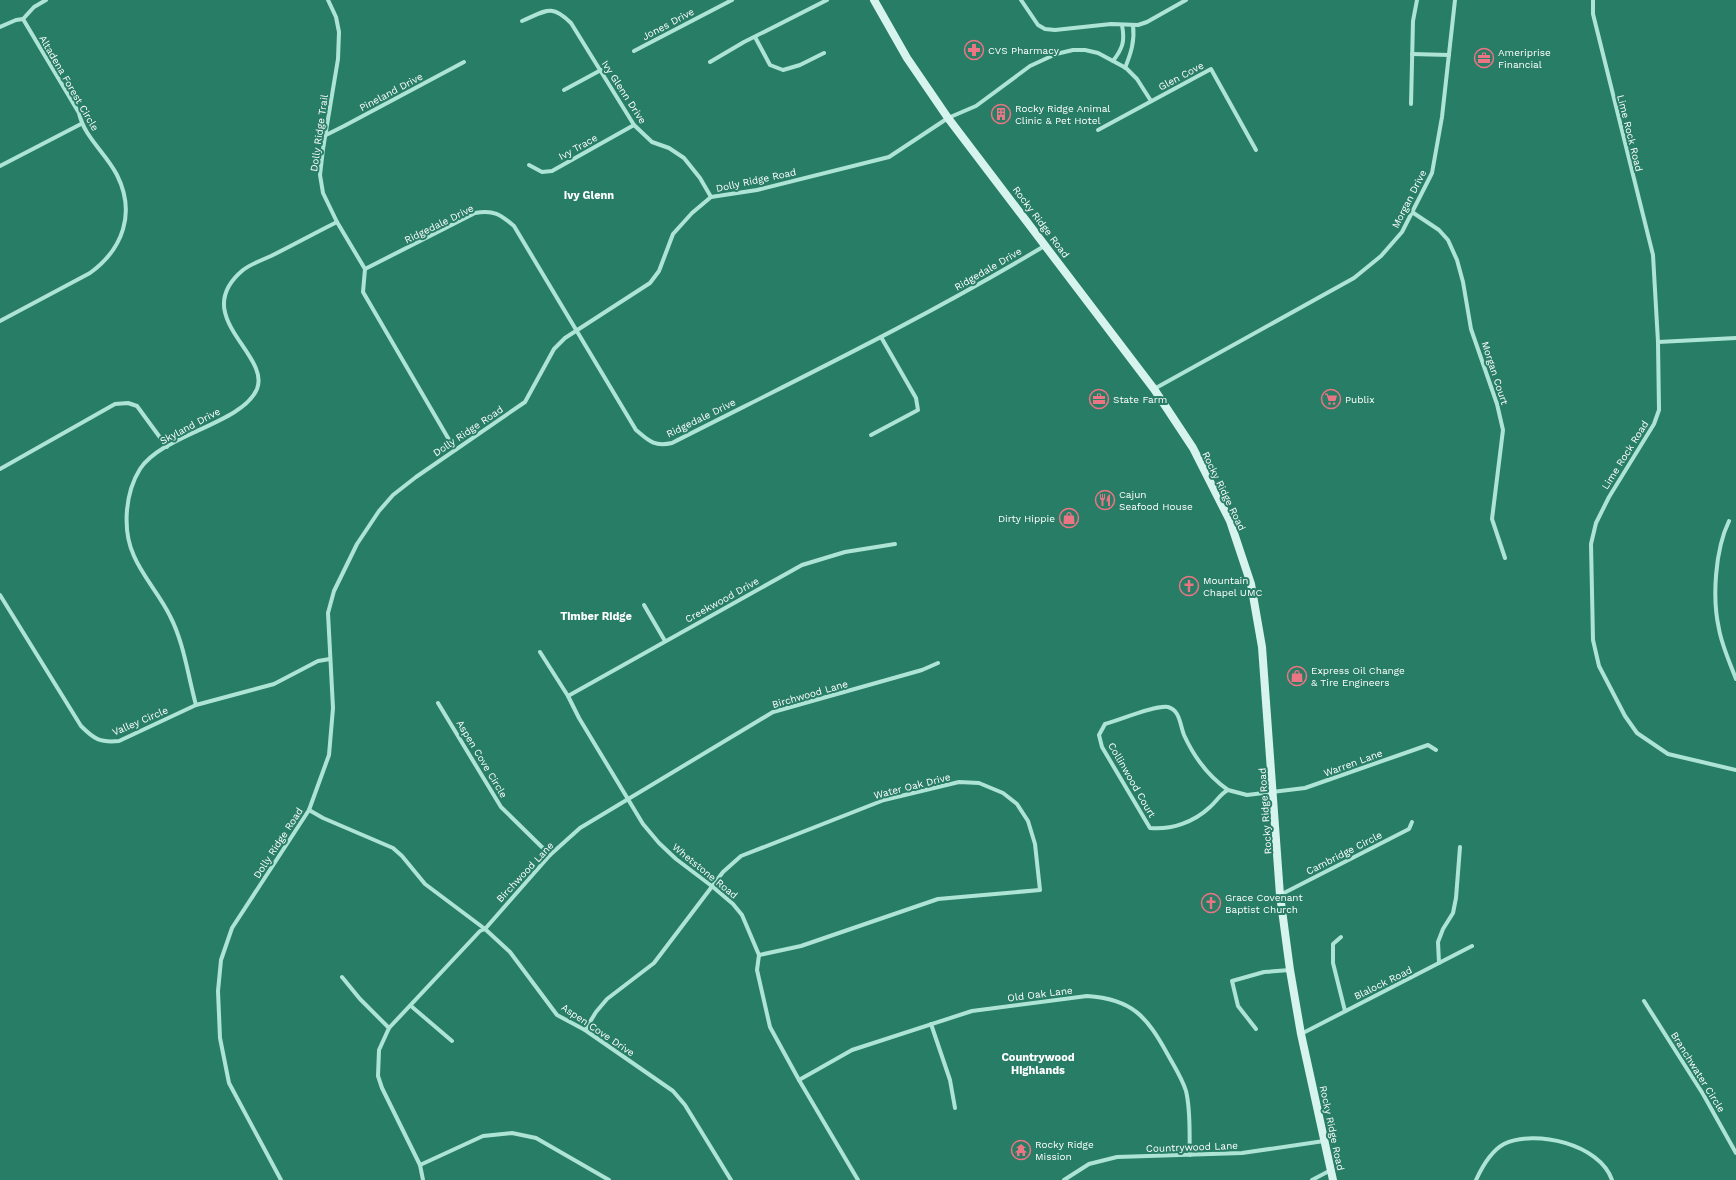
<svg xmlns="http://www.w3.org/2000/svg" width="1736" height="1180" viewBox="0 0 1736 1180" font-family="'Work Sans',sans-serif">
  <rect width="100%" height="100%" fill="#287d66"/>
  <g fill="none" stroke-linecap="round" stroke-linejoin="round">
    <!-- minor -->
    <g stroke="#aee4d5" stroke-width="4">
      <path d="M 328,0 L 336,17 L 339,32 L 338,59 L 323,149 L 320,175 L 323,193 L 337,222 L 365,269 L 363,292 L 455,450"/>
      <path d="M 1021,0 L 1038,25 L 1045,29 L 1055,30 L 1111,24 L 1138,25 L 1147,22 L 1186,0"/>
      <path d="M 1593,0 L 1593,14 L 1653,255 L 1658,342 L 1659,410 L 1654,424 L 1609,497 L 1596,523 L 1591,544 L 1593,640 L 1599,666 L 1625,716 L 1637,733 L 1668,754 L 1736,770"/>
      <path d="M 522,21 C 546,11 551,3 571,23 L 634,125 L 652,142 L 669,148 L 684,158 L 700,178 L 711,197"/>
      <path d="M 0,27 L 16,20 L 23,19 L 34,7 L 46,0"/>
      <path d="M 755,37 L 770,65 L 783,70 L 800,65 L 824,53"/>
      <path d="M 634,51 L 732,0"/>
      <path d="M 1412,54 L 1449,55"/>
      <path d="M 1113,61 C 1123,48 1125,41 1122,25"/>
      <path d="M 710,62 L 744,42 L 827,0"/>
      <path d="M 1125,68 C 1131,53 1135,41 1133,25"/>
      <path d="M 564,90 L 601,70"/>
      <path d="M 1411,104 L 1413,21 L 1417,0"/>
      <path d="M 1098,130 L 1211,69 L 1256,150"/>
      <path d="M 326,135 L 344,126 L 464,62"/>
      <path d="M 529,165 L 542,172 L 552,171 L 634,125"/>
      <path d="M 0,166 L 81,124"/>
      <path d="M 1412,212 L 1439,230 L 1448,240 L 1457,260 L 1463,282 L 1471,329 L 1497,404 L 1503,430 L 1492,519 L 1505,558"/>
      <path d="M 365,269 L 475,213 C 494,210 500,214 514,226 L 636,430 C 649,441 654,447 672,443 C 798,379 925,318 1046,245"/>
      <path d="M 0,321 L 90,273 C 123,249 136,213 117,175 C 106,153 84,137 79,113 L 23,19"/>
      <path d="M 1658,342 L 1736,338"/>
      <path d="M 1154,389 L 1354,278 L 1381,256 L 1402,232 L 1432,173 L 1442,117 L 1455,0"/>
      <path d="M 871,435 L 918,410 L 916,398 L 881,337"/>
      <path d="M 0,469 L 115,404 L 128,403 L 137,406 L 167,447"/>
      <path d="M 1729,521 C 1715,550 1712,598 1719,629 C 1722,646 1730,663 1736,679"/>
      <path d="M 0,595 L 81,726 C 94,739 100,743 119,741 L 196,705 L 274,684 L 318,661 L 330,659"/>
      <path d="M 644,605 L 665,641"/>
      <path d="M 540,652 L 568,696 L 579,718 L 643,824 L 659,843 L 676,859 L 713,887 L 733,904 L 742,915 L 759,955 L 757,970 L 770,1027 L 799,1080 L 858,1180"/>
      <path d="M 568,696 L 802,565 L 845,552 L 895,544"/>
      <path d="M 438,703 L 501,807 L 550,855"/>
      <path d="M 196,705 C 188,676 184,643 170,616 C 160,595 143,577 134,556 C 122,530 125,493 140,469 C 163,434 242,424 257,389 C 271,354 188,316 243,270 C 251,264 262,260 271,256 C 293,245 315,233 337,222"/>
      <path d="M 1228,790 C 1208,776 1194,757 1184,735 C 1180,725 1180,710 1168,707 C 1155,705 1120,720 1105,724 L 1099,735 L 1102,747 L 1150,828 C 1172,830 1194,822 1210,807 C 1217,801 1220,794 1228,790 L 1247,795 L 1305,788 L 1428,745 L 1436,750"/>
      <path d="M 309,810 L 323,818 L 393,848 L 402,856 L 425,884 L 485,929 L 510,952 L 557,1015 L 585,1030 L 673,1091 L 685,1105 L 731,1180"/>
      <path d="M 1280,895 L 1409,829 L 1412,822"/>
      <path d="M 1341,937 L 1333,944 L 1333,963 L 1345,1011"/>
      <path d="M 1439,963 L 1438,942 L 1443,929 L 1453,913 L 1456,898 L 1460,847"/>
      <path d="M 342,977 L 360,999 L 389,1028"/>
      <path d="M 1644,1001 L 1703,1094 L 1736,1153"/>
      <path d="M 411,1006 L 452,1041"/>
      <path d="M 931,1024 L 950,1080 L 955,1108"/>
      <path d="M 1256,1029 L 1238,1006 L 1232,981 L 1264,972 L 1290,970"/>
      <path d="M 585,1030 L 596,1012 L 607,999 L 654,963 L 723,872 L 741,856 L 884,800 L 959,782 L 979,783 L 1003,793 L 1017,804 L 1028,821 L 1035,844 L 1040,890 L 938,899 L 801,946 L 759,955"/>
      <path d="M 1301,1034 L 1472,946"/>
      <path d="M 799,1080 L 852,1050 L 972,1011 L 1087,996 C 1133,999 1147,1017 1168,1055 C 1174,1066 1182,1078 1186,1091 C 1191,1111 1189,1134 1190,1155"/>
      <path d="M 420,1165 L 483,1136 L 512,1133 L 536,1138 L 609,1180"/>
      <path d="M 281,1180 L 229,1083 L 220,1038 L 218,991 L 221,960 L 232,928 L 309,810 L 329,755 L 333,708 L 328,613 L 334,591 L 357,544 L 379,511 L 393,495 L 416,477 L 525,402 L 554,349 L 565,338 L 650,283 L 659,271 L 673,234 L 692,213 L 711,197 L 757,190 L 889,157 L 948,118 L 976,106 L 1030,66 L 1056,54 L 1073,50 L 1085,50 L 1098,53 L 1113,61 L 1126,68 L 1137,79 L 1151,101"/>
      <path d="M 423,1180 L 420,1165 L 382,1088 L 378,1076 L 379,1050 L 389,1028 L 480,931 L 485,929 L 550,855 L 580,828 L 773,712 L 922,670 L 938,663"/>
      <path d="M 1064,1180 L 1089,1164 L 1117,1157 L 1242,1153 L 1324,1141"/>
      <path d="M 1312,1180 L 1331,1170"/>
      <path d="M 1476,1180 C 1482,1167 1491,1151 1504,1144 C 1535,1129 1600,1144 1612,1180"/>
    </g>
    <!-- secondary -->
    <path stroke="#d6f4ed" stroke-width="8" d="M 874,0 L 907,58 L 948,118 L 1154,389 L 1193,448 L 1230,521 L 1251,584 L 1262,647 L 1280,895 L 1290,970 L 1301,1034 L 1333,1180"/>
  </g>
  <!-- icons -->
  <defs>
    <symbol id="pharmacy-ring" viewBox="-11 -11 22 22"><circle r="9.5" fill="#287d66" stroke="#eb7582" stroke-width="1.5"/><path d="M-2-6h4v4h4v4h-4v4h-4v-4h-4v-4h4Z" fill="#eb7582"/></symbol>
    <symbol id="office-ring" viewBox="-11 -11 22 22"><circle r="9.5" fill="#287d66" stroke="#eb7582" stroke-width="1.5"/><path d="M-6-3h4V-5.5h4V-3h4V5H-6ZM-1-4.5V-3h2v-1.5ZM-6 0V1H6V0Z" fill="#eb7582"/></symbol>
    <symbol id="building-ring" viewBox="-11 -11 22 22"><circle r="9.5" fill="#287d66" stroke="#eb7582" stroke-width="1.5"/><path d="M-4-6H4V6H1V3H-1V6H-4ZM-2.5-4.3h1.7v1.8h-1.7ZM.8-4.3h1.7v1.8H.8ZM-2.5-1h1.7V.8h-1.7ZM.8-1h1.7V.8H.8Z" fill="#eb7582"/></symbol>
    <symbol id="supermarket-ring" viewBox="-11 -11 22 22"><circle r="9.5" fill="#287d66" stroke="#eb7582" stroke-width="1.5"/><path d="M-6-5.5h2.5l.6 2H6L4.5 2H-2.5L-4.4-4H-6ZM-1.5 3.2a1.3 1.3 0 1 0 .1 0ZM3 3.2a1.3 1.3 0 1 0 .1 0Z" fill="#eb7582"/></symbol>
    <symbol id="restaurant-ring" viewBox="-11 -11 22 22"><circle r="9.5" fill="#287d66" stroke="#eb7582" stroke-width="1.5"/><path d="M-5-6h1v4h1v-4h1v4h1v-4h1v5L-1.5 .5V6h-2V.5L-5-1ZM5-6V6H3V1.5H1.5Q1.5-4 5-6Z" fill="#eb7582"/></symbol>
    <symbol id="shop-ring" viewBox="-11 -11 22 22"><circle r="9.5" fill="#287d66" stroke="#eb7582" stroke-width="1.5"/><path d="M-5-2.5h2.3a2.7 3.5 0 0 1 5.4 0H5L5.5 6h-11ZM-1.5-2.5h3a1.5 2.3 0 0 0-3 0Z" fill="#eb7582"/></symbol>
    <symbol id="church-ring" viewBox="-11 -11 22 22"><circle r="9.5" fill="#287d66" stroke="#eb7582" stroke-width="1.5"/><path d="M-1.2-6h2.4v3.5h3.3v2.4h-3.3V6h-2.4V-.1h-3.3v-2.4h3.3Z" fill="#eb7582"/></symbol>
    <symbol id="temple-ring" viewBox="-11 -11 22 22"><circle r="9.5" fill="#287d66" stroke="#eb7582" stroke-width="1.5"/><path d="M0-6L5-2H3V0L6.5 2.5H4V6H1.5V3h-3V6H-4V2.5H-6.5L-3 0V-2H-5Z" fill="#eb7582"/></symbol>
  </defs>
  <g fill-rule="evenodd">
    <use href="#pharmacy-ring" x="963" y="39" width="22" height="22"/>
    <use href="#office-ring" x="1473" y="47" width="22" height="22"/>
    <use href="#building-ring" x="990" y="103" width="22" height="22"/>
    <use href="#office-ring" x="1088" y="388" width="22" height="22"/>
    <use href="#supermarket-ring" x="1320" y="388" width="22" height="22"/>
    <use href="#restaurant-ring" x="1094" y="489" width="22" height="22"/>
    <use href="#shop-ring" x="1058" y="507" width="22" height="22"/>
    <use href="#church-ring" x="1178" y="575" width="22" height="22"/>
    <use href="#shop-ring" x="1286" y="665" width="22" height="22"/>
    <use href="#church-ring" x="1200" y="892" width="22" height="22"/>
    <use href="#temple-ring" x="1010" y="1139" width="22" height="22"/>
  </g>
  <g text-anchor="middle" dominant-baseline="central" stroke-width="4" stroke-linejoin="round" paint-order="stroke">
    <!-- street labels -->
    <g font-size="10" fill="#fff" stroke="#287d66">
      <text transform="translate(668 24) rotate(-28)">Jones Drive</text>
      <text transform="translate(1181 76) rotate(-28)">Glen Cove</text>
      <text transform="translate(69 83) rotate(60)">Altadena Forest Circle</text>
      <text transform="translate(391 92) rotate(-28)">Pineland Drive</text>
      <text transform="translate(624 92) rotate(57)">Ivy Glenn Drive</text>
      <text transform="translate(319 133) rotate(-82)">Dolly Ridge Trail</text>
      <text transform="translate(1630 133) rotate(76)">Lime Rock Road</text>
      <text transform="translate(578 147) rotate(-29)">Ivy Trace</text>
      <text transform="translate(756 180) rotate(-12)">Dolly Ridge Road</text>
      <text transform="translate(1409 199) rotate(-63)">Morgan Drive</text>
      <text transform="translate(1041 222) rotate(53)">Rocky Ridge Road</text>
      <text transform="translate(439 224) rotate(-26)">Ridgedale Drive</text>
      <text transform="translate(988 269) rotate(-30)">Ridgedale Drive</text>
      <text transform="translate(1495 373) rotate(72)">Morgan Court</text>
      <text transform="translate(701 418) rotate(-26)">Ridgedale Drive</text>
      <text transform="translate(190 426) rotate(-28)">Skyland Drive</text>
      <text transform="translate(468 431) rotate(-34)">Dolly Ridge Road</text>
      <text transform="translate(1625 455) rotate(-58)">Lime Rock Road</text>
      <text transform="translate(1224 491) rotate(64)">Rocky Ridge Road</text>
      <text transform="translate(722 600) rotate(-29)">Creekwood Drive</text>
      <text transform="translate(810 694) rotate(-16)">Birchwood Lane</text>
      <text transform="translate(140 721) rotate(-23)">Valley Circle</text>
      <text transform="translate(482 759) rotate(59)">Aspen Cove Circle</text>
      <text transform="translate(1353 763) rotate(-20)">Warren Lane</text>
      <text transform="translate(1132 780) rotate(60)">Collinwood Court</text>
      <text transform="translate(912 786) rotate(-14)">Water Oak Drive</text>
      <text transform="translate(1265 811) rotate(-94)">Rocky Ridge Road</text>
      <text transform="translate(278 843) rotate(-57)">Dolly Ridge Road</text>
      <text transform="translate(1344 853) rotate(-27)">Cambridge Circle</text>
      <text transform="translate(705 871) rotate(39)">Whetstone Road</text>
      <text transform="translate(525 872) rotate(-47)">Birchwood Lane</text>
      <text transform="translate(1383 983) rotate(-26)">Blalock Road</text>
      <text transform="translate(1040 994) rotate(-7)">Old Oak Lane</text>
      <text transform="translate(598 1030) rotate(34)">Aspen Cove Drive</text>
      <text transform="translate(1698 1072) rotate(58)">Branchwater Circle</text>
      <text transform="translate(1332 1128) rotate(78)">Rocky Ridge Road</text>
      <text transform="translate(1192 1147) rotate(-2)">Countrywood Lane</text>
    </g>
    <!-- poi labels -->
    <g font-size="10" fill="#fff" stroke="#287d66" text-anchor="start">
      <text x="988" y="50">CVS Pharmacy</text>
      <text x="1498" y="52">Ameriprise<tspan x="1498" dy="12">Financial</tspan></text>
      <text x="1015" y="108">Rocky Ridge Animal<tspan x="1015" dy="12">Clinic &amp; Pet Hotel</tspan></text>
      <text x="1113" y="399">State Farm</text>
      <text x="1345" y="399">Publix</text>
      <text x="1119" y="494">Cajun<tspan x="1119" dy="12">Seafood House</tspan></text>
      <text x="1055" y="518" text-anchor="end">Dirty Hippie</text>
      <text x="1203" y="580">Mountain<tspan x="1203" dy="12">Chapel UMC</tspan></text>
      <text x="1311" y="670">Express Oil Change<tspan x="1311" dy="12">&amp; Tire Engineers</tspan></text>
      <text x="1225" y="897">Grace Covenant<tspan x="1225" dy="12">Baptist Church</tspan></text>
      <text x="1035" y="1144">Rocky Ridge<tspan x="1035" dy="12">Mission</tspan></text>
    </g>
    <!-- neighbourhood labels -->
    <g font-size="11" font-weight="bold" fill="#fff" stroke="#287d66">
      <text x="589" y="195">Ivy Glenn</text>
      <text x="596" y="616">Timber Ridge</text>
      <text x="1038" y="1057">Countrywood<tspan x="1038" dy="13">Highlands</tspan></text>
    </g>
  </g>
</svg>
